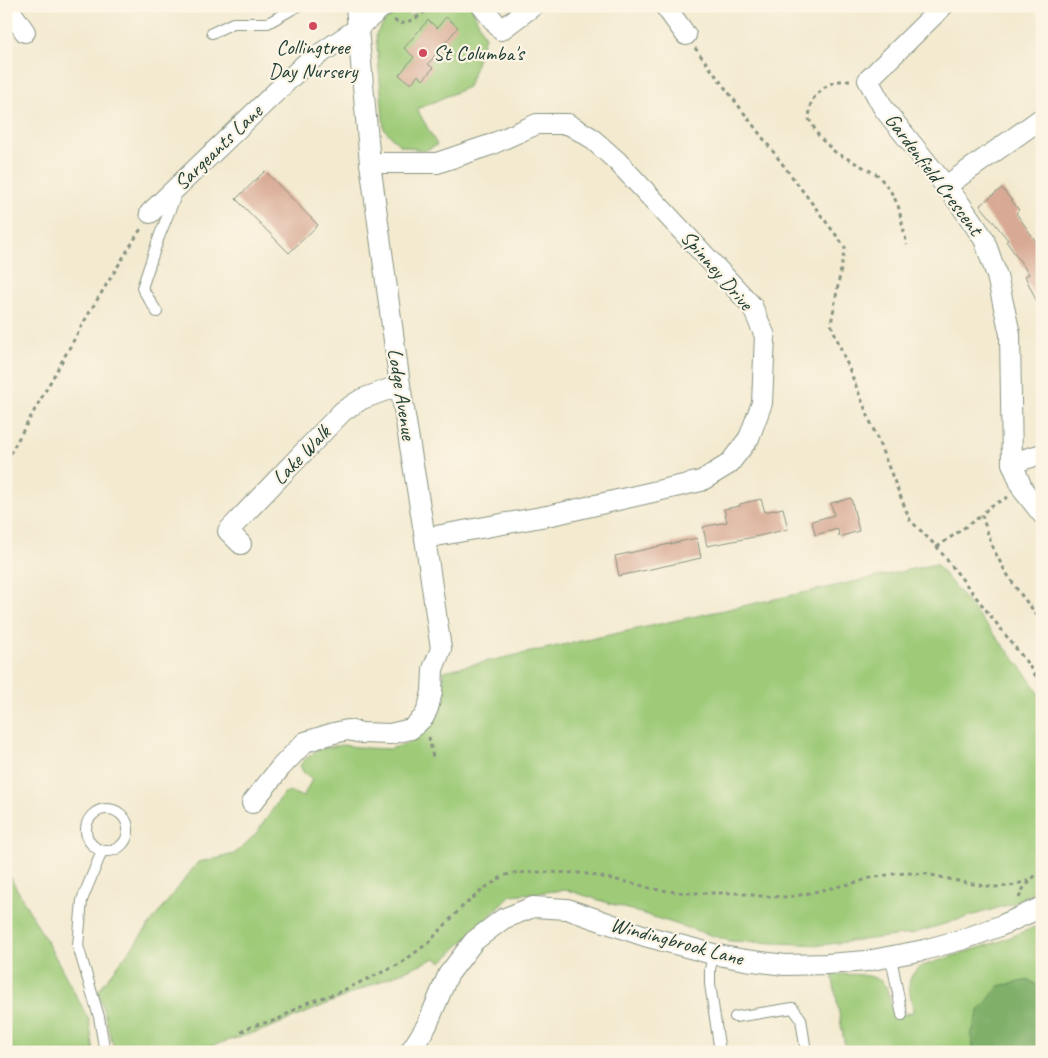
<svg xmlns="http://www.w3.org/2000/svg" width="1048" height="1058" viewBox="0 0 1048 1058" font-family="Caveat,sans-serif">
  <rect width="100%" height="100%" fill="#fcf5e5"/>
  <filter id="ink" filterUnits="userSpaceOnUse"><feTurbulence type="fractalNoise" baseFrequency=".02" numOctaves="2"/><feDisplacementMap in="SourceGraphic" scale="10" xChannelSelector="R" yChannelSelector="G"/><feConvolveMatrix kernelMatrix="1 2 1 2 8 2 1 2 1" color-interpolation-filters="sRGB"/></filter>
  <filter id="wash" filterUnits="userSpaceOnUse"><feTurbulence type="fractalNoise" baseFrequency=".0096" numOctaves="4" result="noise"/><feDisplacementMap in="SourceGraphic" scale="20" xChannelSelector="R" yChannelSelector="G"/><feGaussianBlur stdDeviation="1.12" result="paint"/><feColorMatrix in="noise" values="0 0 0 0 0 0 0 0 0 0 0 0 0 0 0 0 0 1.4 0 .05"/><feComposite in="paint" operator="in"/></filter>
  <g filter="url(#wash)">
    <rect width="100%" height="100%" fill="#f3ead0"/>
    <!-- green -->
    <g fill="#9fcb79" stroke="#5f8456">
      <path d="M 397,6 L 411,16 L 423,6 L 471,6 L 485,37 L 468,87 L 417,109 L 437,145 L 424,151 L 399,145 L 384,129 L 376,34 L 388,17 Z"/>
      <path d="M 936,564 L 1021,667 L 1042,698 L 1042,887 L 1014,903 L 911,934 L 821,945 L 730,941 L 567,890 L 511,895 L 442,962 L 435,958 L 308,1012 L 266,1029 L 211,1046 L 205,1052 L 115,1052 L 98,991 L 198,862 L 215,859 L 234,854 L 255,835 L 284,793 L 291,792 L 303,797 L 312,779 L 303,772 L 300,765 L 307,758 L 319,749 L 342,745 L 366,748 L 390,749 L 408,743 L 421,736 L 434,720 L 444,695 L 443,671 Z"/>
      <path d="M 6,870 L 56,958 L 89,1020 L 94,1052 L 6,1052 Z"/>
      <path d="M 1037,926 L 1042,926 L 1042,1052 L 846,1052 L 832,974 C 848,975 880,971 887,989 C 890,998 891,1008 893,1017 L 913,1012 C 912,993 901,979 922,966 L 1001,941 Z"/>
    </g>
    <!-- forest -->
    <path fill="#7faf69" stroke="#4f764e" d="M 1029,980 L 1042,988 L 1042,1052 L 974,1052 L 971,1035 L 979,1011 L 999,986 Z"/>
    <g id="blocks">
      <!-- building -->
      <g fill="#d8aa95">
        <path d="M 446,17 L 458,27 L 428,64 L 433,68 L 423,80 L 418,75 L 411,84 L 399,75 L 414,57 L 404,48 L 428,20 L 437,28 Z"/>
        <path d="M 265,171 L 318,225 L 289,253 L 236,199 Z"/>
        <path d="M 1002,188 L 1019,210 L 1016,213 L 1042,250 L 1042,313 L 1025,276 L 1029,274 L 1006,241 L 1008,240 L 980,205 Z"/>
        <path d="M 851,498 L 859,531 L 839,537 L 838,529 L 815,535 L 812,521 L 834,515 L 831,503 Z"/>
        <path d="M 761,499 L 765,512 L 783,508 L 788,529 L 759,536 L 707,546 L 703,527 L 727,522 L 724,509 L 740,506 L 740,504 Z"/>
        <path d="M 697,538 L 701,558 L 619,576 L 615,556 Z"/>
      </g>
    </g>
  </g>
  <g filter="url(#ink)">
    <use href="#blocks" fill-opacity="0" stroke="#899482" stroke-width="1"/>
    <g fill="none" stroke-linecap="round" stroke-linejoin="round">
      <defs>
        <g id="lane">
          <path d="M 212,33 L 233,23 L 268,23 L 298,6"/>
          <path d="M 157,312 L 142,288 L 159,237 L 176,195"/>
          <circle cx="107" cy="830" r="21"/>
          <path d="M 102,851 L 82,900 L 78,946 L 99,1017 L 105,1052"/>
          <path d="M 713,954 L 710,970 L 710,984 L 720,1052"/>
          <path d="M 891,957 L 902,1015"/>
          <path d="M 735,1017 L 793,1008 L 801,1019 L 806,1052"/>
        </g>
        <g id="street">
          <path d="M 7,6 L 25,32"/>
          <path d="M 482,6 L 501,30 L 533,6"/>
          <path d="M 665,6 L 686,35"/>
          <path d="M 943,6 L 868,80 L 884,109 L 960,204 L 984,239 L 997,276 L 1010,334 L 1012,463 L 1023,490 L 1042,514"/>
          <path d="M 370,163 L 437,163 L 490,145 L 537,124 L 568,124 L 590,137 L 617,161 L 752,306 L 765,336 L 762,403 L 749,438 L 729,464 L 701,481 L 552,515 L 425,538"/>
          <path d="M 946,186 L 1042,118"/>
          <path d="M 150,213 L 305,64 L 358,28 L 380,9 L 385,6"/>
          <path d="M 1012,463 L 1042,454"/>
          <path d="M 241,544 L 228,531 L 343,411 L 362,399 L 400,385"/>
          <path d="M 252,803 L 281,767 L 305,742 L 334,733 L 348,730 L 362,733 L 390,734 L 411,729 L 424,717 L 428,708 L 432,692 L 433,669 L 441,649 L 425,538 L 400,385 L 370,163 L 356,6"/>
          <path d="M 410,1052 L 427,1025 L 448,975 L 474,941 L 503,919 L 533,907 L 567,909 L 645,936 L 713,954 L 745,960 L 785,965 L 827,964 L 867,961 L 924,950 L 964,939 L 1000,926 L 1042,907"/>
        </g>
      </defs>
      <!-- lane casing -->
      <use href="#lane" stroke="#899482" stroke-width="12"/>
      <!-- street casing -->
      <use href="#street" stroke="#899482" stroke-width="22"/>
      <!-- path -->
      <g stroke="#899482" stroke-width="3" stroke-dasharray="4 4" stroke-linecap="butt">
        <path d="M 394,20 L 400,24 L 415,19 L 433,6"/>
        <path d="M 695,48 L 845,247 L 831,324 L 910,520 L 937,547 L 1025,660 L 1042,685"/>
        <path d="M 850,80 C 829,81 825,86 811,101 L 809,119 L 820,138 L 835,152 L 878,175 L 890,190 L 898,205 L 907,245"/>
        <path d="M 6,461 L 89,313 L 142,227"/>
        <path d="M 1008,497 L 989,507 L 982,515 C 985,525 988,535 992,545 C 1004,573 1022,598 1042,620"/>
        <path d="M 937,547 L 982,515"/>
        <path d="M 429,737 L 433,758"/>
        <path d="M 1019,898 L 1023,889 L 1042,868"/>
        <path d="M 241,1032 L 252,1026 L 277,1020 L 306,1003 L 337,993 L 400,964 L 428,943 L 462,907 L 485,888 L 503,876 L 513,873 L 538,872 L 582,873 L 636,884 L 653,889 L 686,893 L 736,893 L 760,896 L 784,897 L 796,896 L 858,882 L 870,878 L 893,874 L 906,873 L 927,874 L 967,883 L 993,887 L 1011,886 L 1032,879"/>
      </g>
      <!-- lane -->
      <use href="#lane" stroke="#fff" stroke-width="10"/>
      <!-- street -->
      <use href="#street" stroke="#fff" stroke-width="20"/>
    </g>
  </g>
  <!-- markers -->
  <g fill="#d1495b" stroke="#fcf5e5" stroke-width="2">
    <circle cx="313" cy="26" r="5"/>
    <circle cx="423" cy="53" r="5"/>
  </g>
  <g text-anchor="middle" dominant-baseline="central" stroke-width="4.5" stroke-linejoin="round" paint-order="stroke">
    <!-- poi labels -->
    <g font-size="21" fill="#1f3d34" stroke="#fcf5e5">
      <text x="313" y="47">Collingtree<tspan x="313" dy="24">Day Nursery</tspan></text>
      <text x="433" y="53" text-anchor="start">St Columba's</text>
    </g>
    <!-- street labels -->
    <g font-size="21" fill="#1f3d34" stroke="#fcf5e5">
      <text transform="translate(218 147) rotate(-44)">Sargeants Lane</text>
      <text transform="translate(934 174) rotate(53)">Gardenfield Crescent</text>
      <text transform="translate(717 270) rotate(49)">Spinney Drive</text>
      <text transform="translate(402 394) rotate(81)">Lodge Avenue</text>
      <text transform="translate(301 455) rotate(-46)">Lake Walk</text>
      <text transform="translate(677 941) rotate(15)">Windingbrook Lane</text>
    </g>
  </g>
  <!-- margin -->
  <rect width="1048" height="1058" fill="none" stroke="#fcf5e5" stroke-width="25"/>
</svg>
